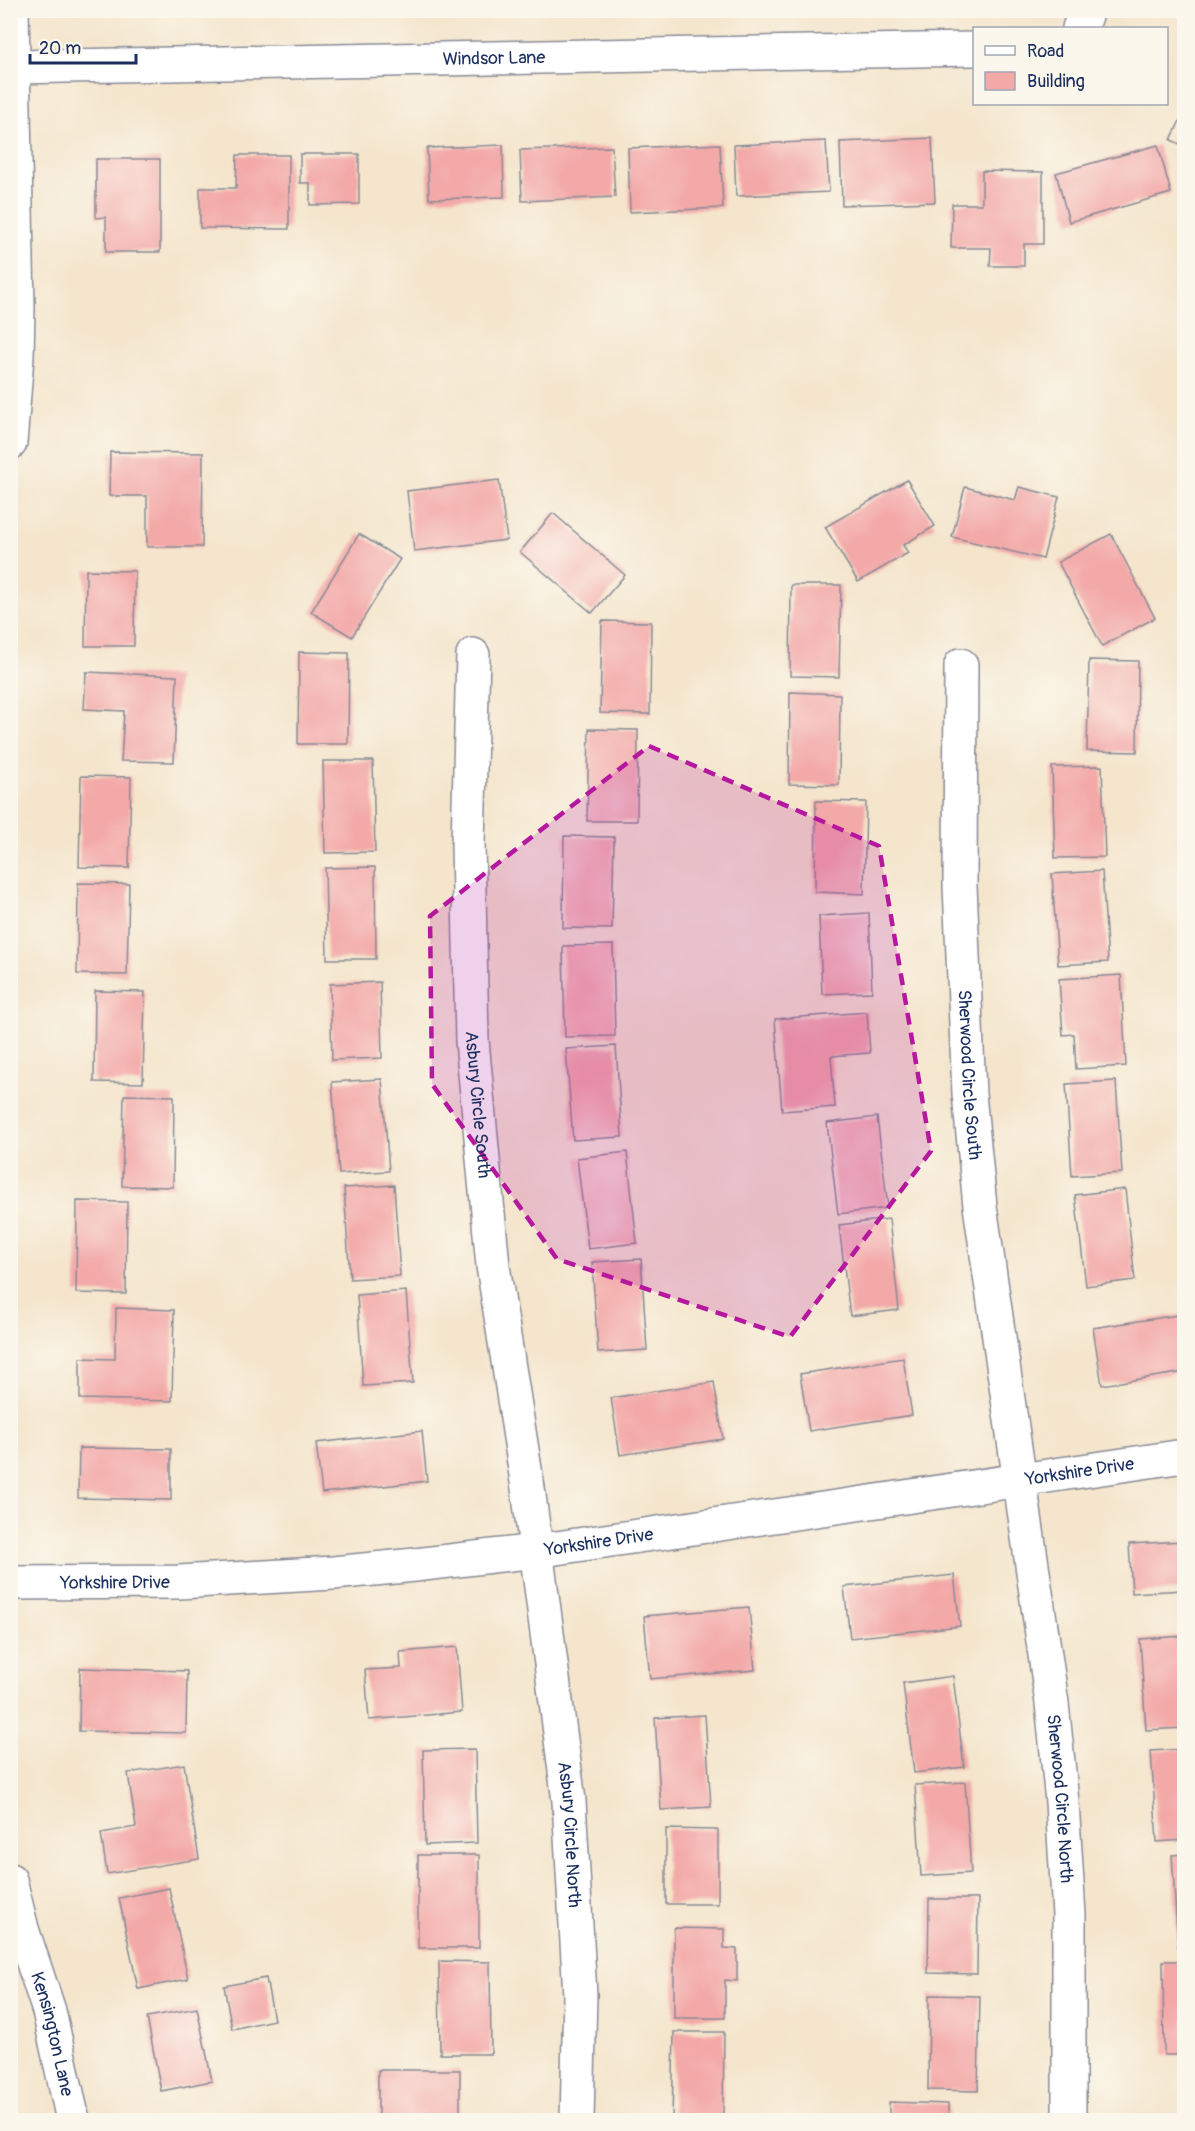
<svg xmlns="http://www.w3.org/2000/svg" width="1195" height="2131" viewBox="0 0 1195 2131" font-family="Pangolin,sans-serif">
  <rect width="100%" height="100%" fill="#fbf7ec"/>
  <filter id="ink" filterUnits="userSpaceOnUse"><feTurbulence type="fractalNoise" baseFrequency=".0167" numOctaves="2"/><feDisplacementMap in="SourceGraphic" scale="12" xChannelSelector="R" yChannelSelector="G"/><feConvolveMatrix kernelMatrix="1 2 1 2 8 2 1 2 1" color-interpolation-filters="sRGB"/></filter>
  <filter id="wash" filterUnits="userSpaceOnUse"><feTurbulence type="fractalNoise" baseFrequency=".008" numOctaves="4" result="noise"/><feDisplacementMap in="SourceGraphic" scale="24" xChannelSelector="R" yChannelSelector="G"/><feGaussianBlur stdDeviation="1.35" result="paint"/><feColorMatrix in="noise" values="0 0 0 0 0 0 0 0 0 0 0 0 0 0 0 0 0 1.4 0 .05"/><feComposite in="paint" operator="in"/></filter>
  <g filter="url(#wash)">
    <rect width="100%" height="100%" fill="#f4e5cc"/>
    <g id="blocks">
      <!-- building -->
      <g fill="#f3a9a8">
        <path d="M 1184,112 L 1184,146 L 1171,140 Z"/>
        <path d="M 932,138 L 935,202 L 842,205 L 840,142 Z"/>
        <path d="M 826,141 L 829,192 L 736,196 L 734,145 Z"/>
        <path d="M 720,144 L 723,208 L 630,212 L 628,148 Z"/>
        <path d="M 503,145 L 504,197 L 429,199 L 427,148 Z"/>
        <path d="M 1158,145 L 1171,193 L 1069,222 L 1056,173 Z"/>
        <path d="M 612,147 L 615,197 L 522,201 L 520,150 Z"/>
        <path d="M 300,154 L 359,154 L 359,204 L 310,205 L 310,183 L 300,183 Z"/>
        <path d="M 237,155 L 289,155 L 289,229 L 200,228 L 200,188 L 236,188 Z"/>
        <path d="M 96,159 L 160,159 L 160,252 L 106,252 L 106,217 L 96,218 Z"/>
        <path d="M 982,171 L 1043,172 L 1043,244 L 1024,244 L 1024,266 L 990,266 L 991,248 L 951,248 L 952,204 L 982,204 Z"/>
        <path d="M 110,452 L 203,453 L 202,547 L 147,547 L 147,496 L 109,496 Z"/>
        <path d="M 499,480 L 507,540 L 414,551 L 407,491 Z"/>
        <path d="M 907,480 L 935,526 L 903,545 L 908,553 L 858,582 L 825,527 Z"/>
        <path d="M 965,487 L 1015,500 L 1019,487 L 1059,497 L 1043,559 L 952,537 Z"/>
        <path d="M 553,513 L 625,575 L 592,613 L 520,552 Z"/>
        <path d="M 359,534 L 400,559 L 352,637 L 311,612 Z"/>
        <path d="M 1111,534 L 1155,618 L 1102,646 L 1058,562 Z"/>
        <path d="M 86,570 L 135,571 L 134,646 L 85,646 Z"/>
        <path d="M 791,585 L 841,585 L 839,677 L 790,676 Z"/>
        <path d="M 602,621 L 651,622 L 650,714 L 600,713 Z"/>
        <path d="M 299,652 L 349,653 L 348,744 L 298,744 Z"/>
        <path d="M 1089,660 L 1138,661 L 1137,752 L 1087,751 Z"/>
        <path d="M 86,672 L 177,676 L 174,762 L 121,761 L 124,711 L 84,709 Z"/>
        <path d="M 790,692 L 840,694 L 839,785 L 789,784 Z"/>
        <path d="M 589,729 L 638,730 L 637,821 L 587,821 Z"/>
        <path d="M 323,761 L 373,761 L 375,852 L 325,853 Z"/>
        <path d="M 1102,766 L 1105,857 L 1055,858 L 1052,767 Z"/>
        <path d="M 81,776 L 131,777 L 129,868 L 79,867 Z"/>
        <path d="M 816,801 L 866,802 L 864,894 L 815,892 Z"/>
        <path d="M 564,836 L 614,837 L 612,929 L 563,928 Z"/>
        <path d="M 375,867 L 376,959 L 327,959 L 325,868 Z"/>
        <path d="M 1102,871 L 1108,962 L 1058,965 L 1052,874 Z"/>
        <path d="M 78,883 L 129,884 L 127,975 L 77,974 Z"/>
        <path d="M 869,913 L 872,992 L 822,994 L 819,916 Z"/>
        <path d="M 613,945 L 615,1036 L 565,1037 L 563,946 Z"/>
        <path d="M 1121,975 L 1126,1066 L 1076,1069 L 1074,1034 L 1063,1035 L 1059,979 Z"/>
        <path d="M 380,982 L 382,1058 L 332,1060 L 330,984 Z"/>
        <path d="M 95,991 L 145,992 L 143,1083 L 94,1082 Z"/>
        <path d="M 867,1012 L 870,1053 L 831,1056 L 835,1107 L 782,1111 L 775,1019 Z"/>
        <path d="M 616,1046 L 622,1137 L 573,1140 L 566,1049 Z"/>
        <path d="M 382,1079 L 389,1171 L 339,1174 L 332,1082 Z"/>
        <path d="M 1116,1081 L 1122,1173 L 1072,1176 L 1066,1084 Z"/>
        <path d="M 124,1095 L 174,1096 L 173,1187 L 122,1186 Z"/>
        <path d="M 877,1117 L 888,1208 L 838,1214 L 827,1123 Z"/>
        <path d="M 627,1152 L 637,1243 L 588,1249 L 577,1158 Z"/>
        <path d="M 394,1185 L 400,1276 L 350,1279 L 344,1188 Z"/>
        <path d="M 1125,1189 L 1135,1280 L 1086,1286 L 1075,1195 Z"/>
        <path d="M 77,1201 L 127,1202 L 126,1294 L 76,1293 Z"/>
        <path d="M 889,1219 L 899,1310 L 850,1316 L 839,1225 Z"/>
        <path d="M 641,1259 L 647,1350 L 598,1353 L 592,1262 Z"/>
        <path d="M 406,1291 L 413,1383 L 363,1386 L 357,1295 Z"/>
        <path d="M 116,1308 L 174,1310 L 172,1401 L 80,1399 L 80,1358 L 115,1359 Z"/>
        <path d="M 1184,1314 L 1184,1372 L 1102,1385 L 1093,1328 Z"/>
        <path d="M 903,1358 L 912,1415 L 809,1431 L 800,1374 Z"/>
        <path d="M 714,1382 L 723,1439 L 620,1455 L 611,1398 Z"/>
        <path d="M 422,1431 L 427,1481 L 322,1493 L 316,1443 Z"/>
        <path d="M 79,1448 L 171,1449 L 171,1500 L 78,1498 Z"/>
        <path d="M 1184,1541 L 1184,1590 L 1132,1593 L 1129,1544 Z"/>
        <path d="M 954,1575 L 960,1626 L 850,1638 L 844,1587 Z"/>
        <path d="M 749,1607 L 755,1670 L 650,1679 L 644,1616 Z"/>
        <path d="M 1184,1636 L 1184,1728 L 1146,1730 L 1140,1639 Z"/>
        <path d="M 457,1647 L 462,1712 L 369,1720 L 365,1670 L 401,1668 L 400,1652 Z"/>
        <path d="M 80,1668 L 187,1671 L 186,1733 L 79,1731 Z"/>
        <path d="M 953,1676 L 964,1767 L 914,1773 L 903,1683 Z"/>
        <path d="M 705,1715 L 711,1807 L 661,1810 L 655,1718 Z"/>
        <path d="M 475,1749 L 477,1843 L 425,1845 L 423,1750 Z"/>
        <path d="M 1184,1749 L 1184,1840 L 1157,1842 L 1151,1751 Z"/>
        <path d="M 184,1764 L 199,1859 L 107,1874 L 101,1833 L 136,1827 L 128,1773 Z"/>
        <path d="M 965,1782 L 971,1873 L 921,1876 L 915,1785 Z"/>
        <path d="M 666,1829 L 718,1830 L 718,1904 L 666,1904 Z"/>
        <path d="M 1184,1854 L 1184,1946 L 1178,1947 L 1172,1855 Z"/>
        <rect x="418" y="1855" width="61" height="93"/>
        <path d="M 169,1888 L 188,1979 L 138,1989 L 119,1898 Z"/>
        <path d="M 929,1899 L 978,1899 L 977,1974 L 928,1973 Z"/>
        <path d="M 674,1928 L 724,1929 L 724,1948 L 737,1949 L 737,1981 L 725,1980 L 725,2018 L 674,2018 Z"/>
        <path d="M 439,1961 L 490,1962 L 491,2054 L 440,2054 Z"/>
        <path d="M 1163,1961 L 1184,1961 L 1184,2055 L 1164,2055 Z"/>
        <path d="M 266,1978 L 274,2020 L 232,2029 L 224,1986 Z"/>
        <path d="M 929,1995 L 980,1996 L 978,2091 L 928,2090 Z"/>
        <path d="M 197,2008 L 212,2081 L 161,2091 L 147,2017 Z"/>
        <path d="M 674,2032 L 724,2032 L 723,2120 L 672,2120 Z"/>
        <rect x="378" y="2070" width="82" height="50"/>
        <path d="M 889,2102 L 948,2104 L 948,2120 L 889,2120 Z"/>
      </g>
    </g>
  </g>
  <g filter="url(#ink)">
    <use href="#blocks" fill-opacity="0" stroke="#888a95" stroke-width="1.5"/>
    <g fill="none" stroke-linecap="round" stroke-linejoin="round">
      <defs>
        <g id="minor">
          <path d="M 1079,28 L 1083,24 L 1088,10"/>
          <path id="s1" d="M 14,67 L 974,49"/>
          <path d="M 10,443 L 17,357 L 18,308 L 12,10"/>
          <path id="s2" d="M 473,655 L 468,844 L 472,1041 L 493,1266 L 528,1488 L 569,1801 L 580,1995 L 577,2120"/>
          <path id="s3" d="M 961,665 L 960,886 L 969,1094 L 980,1206 L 1052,1703 L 1062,1802 L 1069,1915 L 1069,2120"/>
          <path id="s4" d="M 10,1583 L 179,1582 L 333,1573 L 415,1565 L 536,1551 L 1184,1456"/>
          <path id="s5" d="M 10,1880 L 22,1929 L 49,2011 L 73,2120"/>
        </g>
      </defs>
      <!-- minor casing -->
      <use href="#minor" stroke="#888a95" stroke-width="36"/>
      <!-- minor -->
      <use href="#minor" stroke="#fff" stroke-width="33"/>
    </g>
  </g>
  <!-- marked area -->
  <path fill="#b5179e" fill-opacity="0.2" stroke="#b5179e" stroke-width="4.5" stroke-dasharray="12 8" stroke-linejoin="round" d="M 649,746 L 879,846 L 931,1151 L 790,1337 L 557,1259 L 432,1084 L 430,916 Z"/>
  <g text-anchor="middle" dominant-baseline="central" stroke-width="6" stroke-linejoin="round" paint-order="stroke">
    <!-- street labels -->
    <g font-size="18" fill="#1b2f5e" stroke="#fbf7ec">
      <text stroke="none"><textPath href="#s1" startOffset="480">Windsor Lane</textPath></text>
      <text stroke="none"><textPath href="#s3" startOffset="410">Sherwood Circle South</textPath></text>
      <text stroke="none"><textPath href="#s2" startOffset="450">Asbury Circle South</textPath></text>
      <text stroke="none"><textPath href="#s4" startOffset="1077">Yorkshire Drive</textPath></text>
      <text stroke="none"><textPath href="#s4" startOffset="591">Yorkshire Drive</textPath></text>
      <text stroke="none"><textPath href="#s4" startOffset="105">Yorkshire Drive</textPath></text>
      <text stroke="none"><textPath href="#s3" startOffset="1140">Sherwood Circle North</textPath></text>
      <text stroke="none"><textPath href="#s2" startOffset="1186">Asbury Circle North</textPath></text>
      <text stroke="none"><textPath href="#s5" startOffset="160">Kensington Lane</textPath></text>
    </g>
  </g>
  <!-- margin -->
  <rect width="1195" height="2131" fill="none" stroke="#fbf7ec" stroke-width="36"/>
  <!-- legend -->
  <rect x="973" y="27" width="195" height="78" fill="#fbf7ec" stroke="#a1a7b3" stroke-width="1.5"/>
  <rect x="985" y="46" width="30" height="9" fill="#ffffff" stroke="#a1a7b3" stroke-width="1.5"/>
  <text x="1027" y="57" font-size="18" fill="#1b2f5e">Road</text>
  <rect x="985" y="72" width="30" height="18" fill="#f3a9a8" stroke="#a1a7b3" stroke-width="1.5"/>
  <text x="1027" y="87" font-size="18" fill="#1b2f5e">Building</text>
  <!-- scale -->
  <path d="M30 54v9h106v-9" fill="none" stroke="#1b2f5e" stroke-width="3"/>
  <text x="39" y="54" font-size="18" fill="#1b2f5e" stroke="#fbf7ec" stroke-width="4.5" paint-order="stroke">20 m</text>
</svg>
